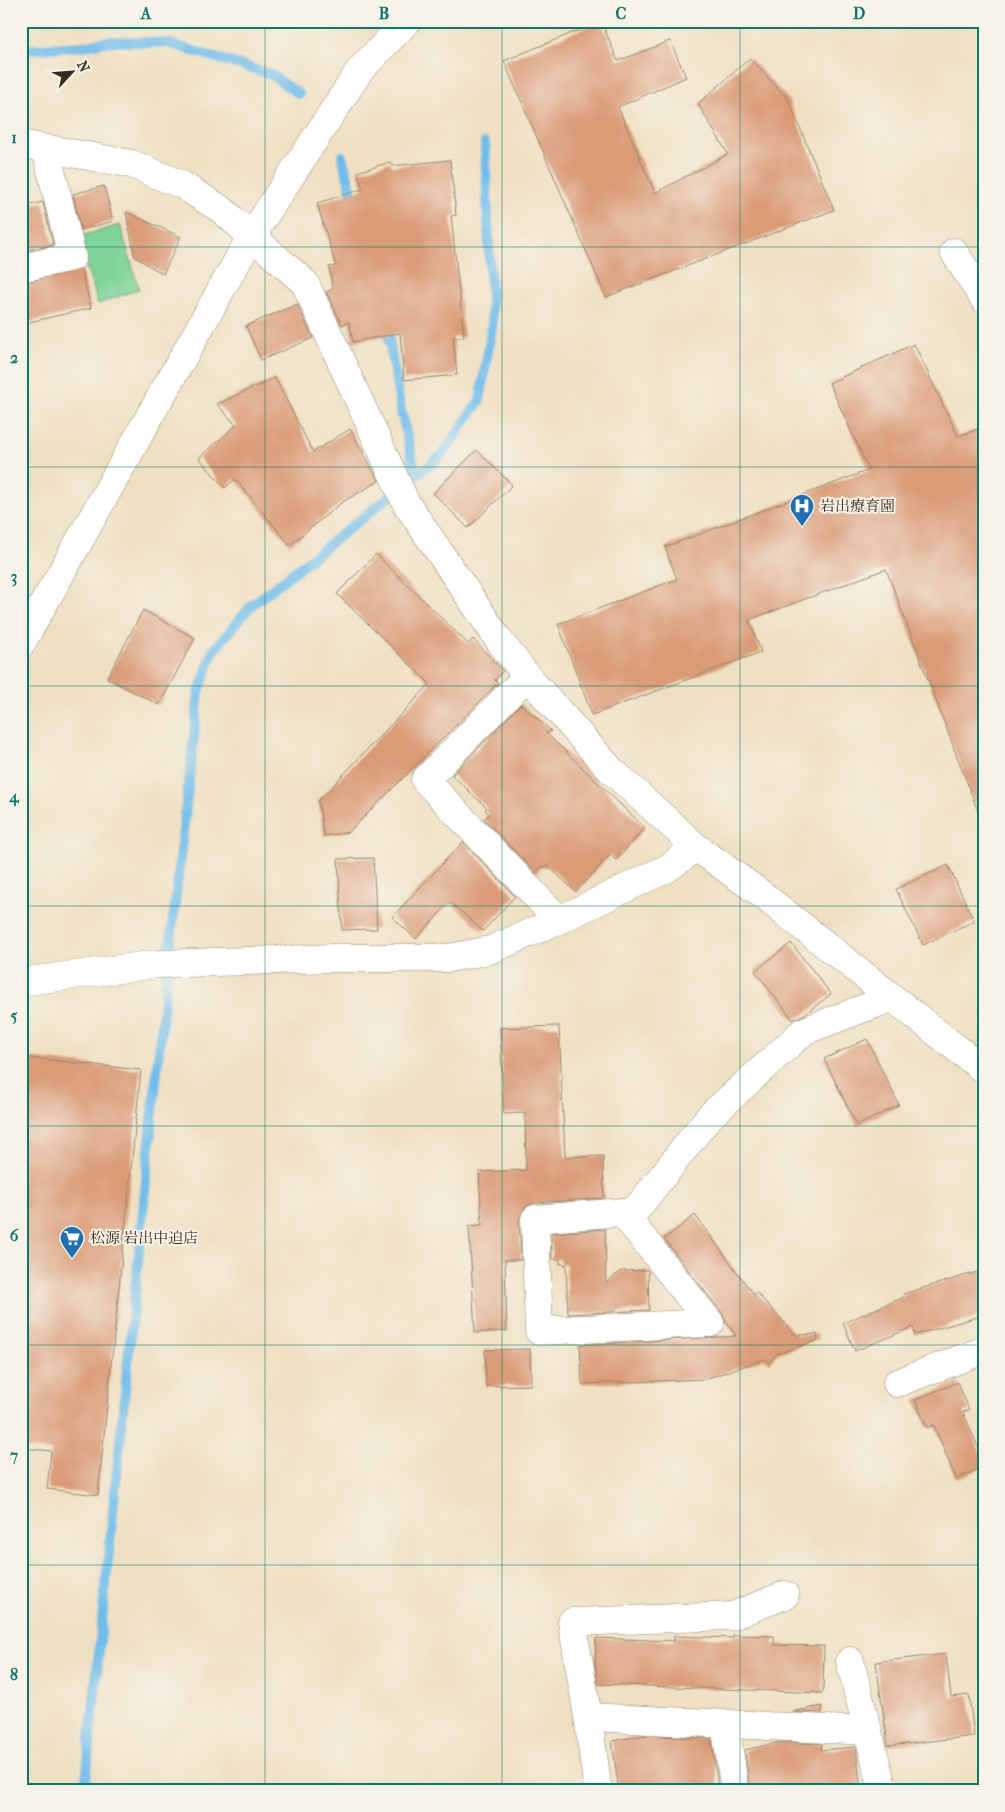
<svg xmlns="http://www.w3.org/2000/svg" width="1005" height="1812" viewBox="0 0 1005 1812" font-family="'IM FELL French Canon','Noto Serif JP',serif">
  <rect width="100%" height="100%" fill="#f7f3e8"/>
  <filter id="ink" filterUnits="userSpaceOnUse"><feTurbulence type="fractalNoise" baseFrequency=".02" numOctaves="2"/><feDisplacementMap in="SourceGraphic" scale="10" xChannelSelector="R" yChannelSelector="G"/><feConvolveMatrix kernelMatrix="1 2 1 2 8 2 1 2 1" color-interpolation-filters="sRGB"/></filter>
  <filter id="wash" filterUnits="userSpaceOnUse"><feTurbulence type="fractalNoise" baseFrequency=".0096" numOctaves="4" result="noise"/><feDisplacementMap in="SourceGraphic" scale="20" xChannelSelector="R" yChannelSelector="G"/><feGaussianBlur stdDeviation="1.12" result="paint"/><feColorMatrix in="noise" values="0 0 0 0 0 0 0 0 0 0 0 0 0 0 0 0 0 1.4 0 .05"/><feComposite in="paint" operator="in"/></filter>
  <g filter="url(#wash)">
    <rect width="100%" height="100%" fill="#efe0c2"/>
    <!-- green -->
    <path fill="#7ed499" stroke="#5c7f5c" d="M 120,225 L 139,289 L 98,304 L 77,237 Z"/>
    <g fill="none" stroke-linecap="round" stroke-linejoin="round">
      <!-- stream -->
      <g stroke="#71bdea" stroke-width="10">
        <path d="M 21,50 L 84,46 L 109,41 L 167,43 L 270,74 L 299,94"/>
        <path d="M 342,156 L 355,204"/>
        <path d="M 386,321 L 400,406 L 416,475"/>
        <path d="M 85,1791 L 165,991 L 199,692 L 213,651 L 252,605 L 442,455 L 480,400 L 492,326 L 485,143"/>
      </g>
    </g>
    <g id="blocks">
      <!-- building -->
      <g fill="#da9b77">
        <path d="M 601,21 L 618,61 L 670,41 L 686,77 L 618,107 L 655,193 L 728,154 L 698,104 L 750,58 L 788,99 L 834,210 L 606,297 L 504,61 Z"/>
        <path d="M 450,160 L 456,215 L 451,216 L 464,337 L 453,337 L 457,375 L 404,380 L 400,333 L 353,342 L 349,322 L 342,325 L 326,292 L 333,289 L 329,267 L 336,266 L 317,203 L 363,189 L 358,172 L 390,162 L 392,166 Z"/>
        <path d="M 104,186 L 113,221 L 81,230 L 73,194 Z"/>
        <path d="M 43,202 L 53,245 L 21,252 L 21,207 Z"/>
        <path d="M 126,212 L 181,237 L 163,274 L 135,257 Z"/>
        <path d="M 81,269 L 91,308 L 21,324 L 21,283 Z"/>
        <path d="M 297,304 L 313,338 L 261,360 L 246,326 Z"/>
        <path d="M 914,344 L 958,436 L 984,427 L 984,819 L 981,819 L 886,569 L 749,620 L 761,652 L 592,715 L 558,624 L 677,579 L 665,547 L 869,470 L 829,383 Z"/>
        <path d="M 275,378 L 313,452 L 350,429 L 379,481 L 341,503 L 290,545 L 235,479 L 225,488 L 199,458 L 236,425 L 217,404 Z"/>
        <path d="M 477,450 L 512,485 L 468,528 L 433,493 Z"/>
        <path d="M 376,554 L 468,644 L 473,639 L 503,671 L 495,680 L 498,683 L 349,832 L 324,836 L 318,801 L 430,684 L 337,594 Z"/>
        <path d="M 143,610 L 195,638 L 159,705 L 107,678 Z"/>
        <path d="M 521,704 L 551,731 L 546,733 L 645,828 L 616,860 L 610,855 L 576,892 L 547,865 L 544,868 L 543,866 L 536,873 L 484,819 L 489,814 L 485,810 L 487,808 L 452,775 Z"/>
        <path d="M 463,842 L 515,896 L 483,931 L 450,902 L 416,939 L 392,917 Z"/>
        <path d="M 373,858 L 377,929 L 342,930 L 338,859 Z"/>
        <path d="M 948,865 L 974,921 L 923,945 L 896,889 Z"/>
        <path d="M 791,943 L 831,994 L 805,1014 L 793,1020 L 755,971 Z"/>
        <path d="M 559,1026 L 565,1157 L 603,1156 L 604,1198 L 534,1203 L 526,1206 L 519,1219 L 521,1260 L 505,1260 L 507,1331 L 475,1333 L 469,1226 L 482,1225 L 479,1172 L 526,1170 L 525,1113 L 504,1114 L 500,1028 Z"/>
        <path d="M 867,1039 L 899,1105 L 857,1126 L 824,1059 Z"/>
        <path d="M 21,1057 L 141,1070 L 98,1495 L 47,1489 L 51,1451 L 21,1448 Z"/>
        <path d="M 695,1215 L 754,1295 L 757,1293 L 796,1335 L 817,1334 L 818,1340 L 777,1354 L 769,1363 L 765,1359 L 705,1379 L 582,1384 L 580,1345 L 736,1336 L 726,1322 L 722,1313 L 664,1239 Z"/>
        <path d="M 605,1229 L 606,1283 L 621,1271 L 648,1270 L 649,1310 L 568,1314 L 566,1264 L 560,1264 L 560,1259 L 552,1259 L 551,1233 Z"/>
        <path d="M 984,1270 L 984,1315 L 915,1335 L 913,1327 L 855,1351 L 843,1323 L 904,1297 L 903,1294 Z"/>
        <path d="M 530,1349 L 531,1385 L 486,1386 L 485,1350 Z"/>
        <path d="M 958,1382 L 969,1410 L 963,1412 L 984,1461 L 984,1467 L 956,1479 L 934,1425 L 927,1428 L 915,1400 Z"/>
        <path d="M 733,1635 L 774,1636 L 774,1645 L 824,1646 L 823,1693 L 598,1684 L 595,1664 L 596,1638 L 674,1641 L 674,1636 L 733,1638 Z"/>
        <path d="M 946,1654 L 951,1697 L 969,1695 L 974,1736 L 888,1746 L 876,1662 Z"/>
        <path d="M 822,1706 L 822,1713 L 791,1712 Z"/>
        <path d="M 644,1735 L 711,1739 L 719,1791 L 619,1791 L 612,1741 Z"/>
        <path d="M 780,1742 L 822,1744 L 821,1750 L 856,1747 L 861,1791 L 750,1791 L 745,1750 Z"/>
      </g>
    </g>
  </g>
  <g filter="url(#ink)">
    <use href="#blocks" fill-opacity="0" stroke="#958570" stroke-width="1"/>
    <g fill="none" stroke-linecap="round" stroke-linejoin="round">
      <defs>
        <g id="minor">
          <path d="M 21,144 L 132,164 L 182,185 L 222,210 L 305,283 L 406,503 L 501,643 L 527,676 L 611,770 L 696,847 L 760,893 L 984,1070"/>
          <path d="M 954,252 L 984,299"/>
          <path d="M 21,268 L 72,257 L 46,149"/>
          <path d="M 527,676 L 425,780 L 559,920 L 668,868 L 696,847"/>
          <path d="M 21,982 L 157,964 L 333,958 L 449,958 L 490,950 L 559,920"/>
          <path d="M 622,1212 L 710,1323"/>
          <path d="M 710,1323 L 539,1331 L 535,1219 L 635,1211 L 709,1117 L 804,1031 L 891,998"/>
          <path d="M 897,1383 L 984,1350"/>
          <path d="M 785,1595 L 732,1616 L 572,1622 L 588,1717 L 868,1731"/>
          <path d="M 850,1661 L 882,1786 L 889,1791"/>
          <path d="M 588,1717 L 598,1791"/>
          <path d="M 725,1724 L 735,1791"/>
        </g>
        <path id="tertiary" d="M 21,644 L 252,235 L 360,70 L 407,21"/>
      </defs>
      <!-- minor casing -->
      <use href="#minor" stroke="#958570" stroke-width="29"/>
      <!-- tertiary casing -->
      <use href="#tertiary" stroke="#958570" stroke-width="29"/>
      <!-- minor -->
      <use href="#minor" stroke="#fff" stroke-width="28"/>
      <!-- tertiary -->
      <use href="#tertiary" stroke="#fff" stroke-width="28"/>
    </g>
  </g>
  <!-- grid -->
  <path fill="none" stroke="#0f766e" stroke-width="1" stroke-opacity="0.55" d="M 265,21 L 265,1791M 502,21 L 502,1791M 740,21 L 740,1791M 21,247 L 984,247M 21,467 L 984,467M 21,686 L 984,686M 21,906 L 984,906M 21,1126 L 984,1126M 21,1345 L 984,1345M 21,1565 L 984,1565"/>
  <!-- icons -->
  <defs>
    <symbol id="hospital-pin" viewBox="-11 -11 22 30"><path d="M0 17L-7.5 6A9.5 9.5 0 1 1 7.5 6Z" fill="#1f6fb2" stroke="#f7f3e8"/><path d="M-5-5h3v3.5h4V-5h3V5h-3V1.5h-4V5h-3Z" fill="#fff"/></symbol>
    <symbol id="supermarket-pin" viewBox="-11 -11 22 30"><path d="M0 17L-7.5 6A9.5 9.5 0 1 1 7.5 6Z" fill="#1f6fb2" stroke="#f7f3e8"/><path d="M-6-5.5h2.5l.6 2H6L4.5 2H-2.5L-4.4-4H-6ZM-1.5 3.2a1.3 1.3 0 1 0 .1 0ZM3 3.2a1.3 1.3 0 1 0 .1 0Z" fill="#fff"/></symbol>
  </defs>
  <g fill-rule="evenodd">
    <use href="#hospital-pin" x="788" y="492" width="28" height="38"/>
    <use href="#supermarket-pin" x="58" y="1224" width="28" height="38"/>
  </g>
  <g text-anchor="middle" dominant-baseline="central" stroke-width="4" stroke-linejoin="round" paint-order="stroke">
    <!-- poi labels -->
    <g font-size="15" fill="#3b2a1e" stroke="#f7f3e8" text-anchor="start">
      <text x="820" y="506">岩出療育園</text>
      <text x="90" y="1238">松源 岩出中迫店</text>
    </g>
  </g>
  <!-- margin -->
  <rect width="1005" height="1812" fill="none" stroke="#f7f3e8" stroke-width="55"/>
  <!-- north arrow -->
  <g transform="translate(72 72) rotate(64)" stroke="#f7f3e8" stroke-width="4" paint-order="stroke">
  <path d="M0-4L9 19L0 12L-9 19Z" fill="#3b2a1e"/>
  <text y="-8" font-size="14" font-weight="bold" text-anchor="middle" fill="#3b2a1e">N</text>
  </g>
  <rect x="28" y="28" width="950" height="1756" fill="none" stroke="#0f766e" stroke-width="2"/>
  <g font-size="16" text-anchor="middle" font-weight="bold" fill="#0f766e">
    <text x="146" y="19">A</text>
    <text x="384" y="19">B</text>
    <text x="621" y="19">C</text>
    <text x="859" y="19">D</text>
    <text x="14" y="143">1</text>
    <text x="14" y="363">2</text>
    <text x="14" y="582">3</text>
    <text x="14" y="802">4</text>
    <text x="14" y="1021">5</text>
    <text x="14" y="1241">6</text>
    <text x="14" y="1461">7</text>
    <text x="14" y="1680">8</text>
  </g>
</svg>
